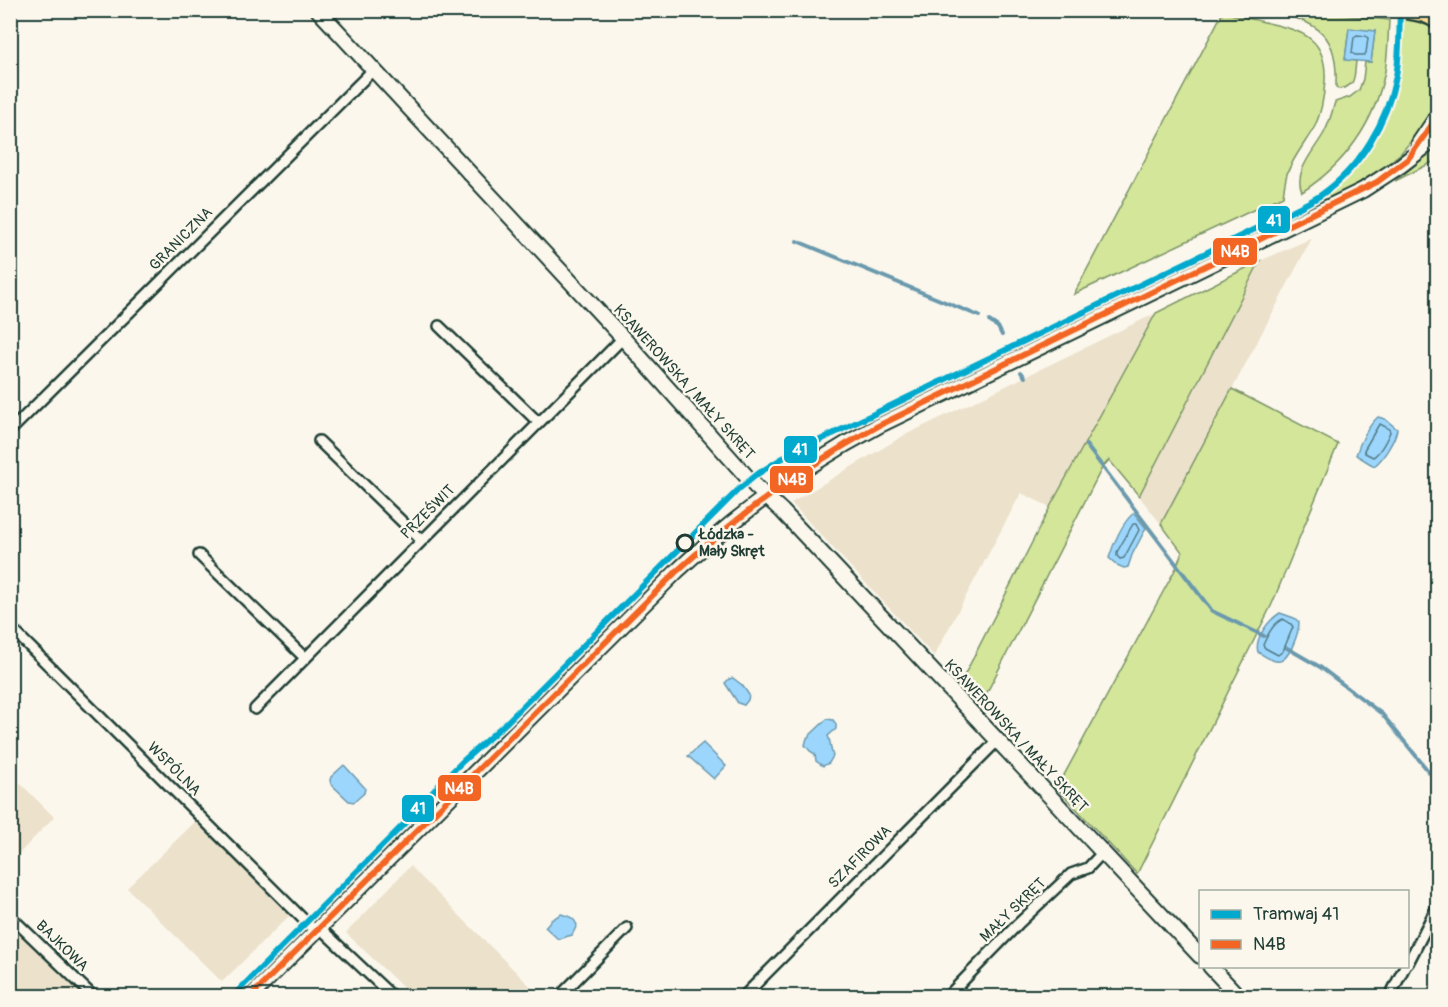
<svg xmlns="http://www.w3.org/2000/svg" width="1448" height="1007" viewBox="0 0 1448 1007" font-family="Pangolin,sans-serif">
  <rect width="100%" height="100%" fill="#fbf7ec"/>
  <filter id="ink" filterUnits="userSpaceOnUse"><feTurbulence type="fractalNoise" baseFrequency=".0167" numOctaves="2"/><feDisplacementMap in="SourceGraphic" scale="12" xChannelSelector="R" yChannelSelector="G"/><feConvolveMatrix kernelMatrix="1 2 1 2 8 2 1 2 1" color-interpolation-filters="sRGB"/></filter>
  <g filter="url(#ink)">
    <!-- built -->
    <g fill="#ece1cb">
      <path d="M 1312,238 L 1161,524 L 1139,496 L 1260,261 Z"/>
      <path d="M 1156,313 L 1050,507 L 1021,493 L 934,656 L 791,503 L 903,436 Z"/>
      <path d="M 11,774 L 54,817 L 11,862 L 10,862 Z"/>
      <path d="M 197,820 L 291,914 L 222,982 L 127,888 Z"/>
      <path d="M 410,866 L 540,996 L 412,996 L 346,933 Z"/>
      <path d="M 11,925 L 83,996 L 11,996 Z"/>
    </g>
    <!-- green -->
    <g fill="#d4e69a" stroke="#7a9267" stroke-width="1.5">
      <path d="M 1272,11 L 1307,11 L 1389,20 C 1388,37 1388,54 1385,71 C 1375,123 1345,164 1302,192 C 1293,172 1314,151 1324,133 C 1329,124 1332,113 1335,102 L 1350,97 L 1359,90 L 1363,79 L 1365,62 L 1371,62 L 1375,31 L 1349,29 L 1345,59 L 1356,61 C 1354,76 1357,87 1338,89 L 1336,87 C 1338,33 1320,24 1272,11 Z"/>
      <path d="M 1223,12 C 1238,16 1253,19 1268,23 C 1304,31 1327,39 1325,81 C 1324,97 1322,111 1315,126 C 1306,142 1293,157 1287,174 C 1285,181 1284,189 1283,196 L 1074,294 Z"/>
      <path d="M 1403,19 C 1419,20 1428,23 1438,35 L 1437,104 L 1421,129 L 1401,153 L 1380,170 L 1354,186 L 1314,205 L 1310,205 C 1356,175 1390,130 1399,75 C 1402,57 1402,38 1403,19 Z"/>
      <path d="M 1437,143 L 1437,160 L 1395,181 L 1420,161 Z"/>
      <path d="M 1260,261 L 1139,496 L 1109,460 L 1102,468 L 980,706 L 960,684 L 1050,507 L 1156,313 Z"/>
      <path d="M 1232,389 L 1338,444 L 1272,604 L 1137,874 L 1057,788 L 1176,568 L 1182,552 L 1161,524 Z"/>
    </g>
    <!-- water -->
    <g fill="#9dd6fd" stroke="#6b99ad" stroke-width="1.5">
      <path d="M 1349,28 L 1375,31 L 1371,62 L 1345,60 Z"/>
      <path d="M 1378,417 L 1385,419 L 1397,429 C 1395,440 1383,460 1374,466 L 1356,455 C 1360,442 1368,426 1378,417 Z"/>
      <path d="M 1134,513 L 1146,528 L 1132,555 L 1128,567 L 1124,568 L 1117,565 L 1109,558 C 1113,544 1123,521 1134,513 Z"/>
      <path d="M 1280,613 L 1294,618 L 1299,622 C 1299,632 1289,664 1276,661 C 1270,660 1263,655 1258,652 C 1254,638 1269,620 1280,613 Z"/>
      <path d="M 733,678 L 742,685 L 749,695 L 748,700 L 744,705 L 738,703 L 725,683 L 729,679 Z"/>
      <path d="M 827,719 L 833,720 L 836,724 L 836,729 L 828,736 C 831,742 830,749 833,756 L 829,763 L 823,766 L 816,761 L 815,754 L 810,751 L 805,745 L 807,738 Z"/>
      <path d="M 703,743 L 726,766 L 714,779 L 688,756 Z"/>
      <path d="M 344,765 L 365,788 L 364,793 L 354,802 L 349,801 L 331,784 L 330,780 L 331,777 Z"/>
      <path d="M 561,914 C 568,916 574,917 577,925 L 572,935 L 558,939 L 545,927 L 551,920 Z"/>
    </g>
    <g fill="none" stroke-linecap="round" stroke-linejoin="round">
      <!-- shore -->
      <g stroke="#517a84" stroke-width="1.5">
        <path d="M 1357,35 L 1366,36 L 1368,38 L 1366,53 L 1364,55 L 1355,55 L 1352,53 L 1354,37 Z"/>
        <path d="M 1380,424 L 1389,429 L 1390,432 C 1386,441 1380,453 1373,457 L 1365,453 L 1364,450 L 1378,426 Z"/>
        <path d="M 1133,524 L 1136,524 L 1139,530 L 1124,558 L 1120,559 L 1117,556 L 1117,552 Z"/>
        <path d="M 1283,619 L 1291,624 L 1293,627 L 1283,651 L 1278,655 L 1265,648 L 1263,645 C 1267,636 1273,623 1283,619 Z"/>
      </g>
      <!-- stream -->
      <g stroke="#6b99ad" stroke-width="4">
        <path d="M 797,241 L 979,316"/>
        <path d="M 989,321 L 998,327 L 1002,335"/>
        <path d="M 1021,372 L 1025,377"/>
        <path d="M 1086,445 L 1180,569 L 1212,611 L 1264,636"/>
        <path d="M 1287,648 L 1320,667 L 1382,714 L 1438,783"/>
      </g>
      <defs>
        <g id="street">
          <path d="M 439,326 L 538,422"/>
          <path d="M 10,431 L 373,70"/>
          <path d="M 319,441 L 421,540"/>
          <path d="M 199,555 L 305,658"/>
          <path d="M 10,627 L 316,932"/>
          <path d="M 255,709 L 623,338"/>
          <path d="M 10,916 L 93,996"/>
          <path d="M 320,928 L 392,996"/>
          <path d="M 1408,963 L 1438,905"/>
          <path d="M 560,996 L 627,928"/>
          <path d="M 744,996 L 998,740"/>
          <path d="M 948,996 L 1018,924 L 1071,874 L 1088,868 L 1103,852"/>
          <path d="M 1390,996 L 1405,966"/>
        </g>
        <g id="secondary">
          <path d="M 318,10 L 623,338 L 756,487 L 782,511 L 1200,956"/>
          <path d="M 1419,143 L 1438,115"/>
          <path d="M 1210,966 L 1238,996"/>
          <path d="M 251,996 L 677,571 C 738,514 804,465 878,426 L 1363,190 L 1400,166 L 1426,146 L 1438,133"/>
        </g>
        <path id="primary" d="M 1401,10 C 1415,12 1426,13 1438,21"/>
      </defs>
      <!-- street casing -->
      <use href="#street" stroke="#1f3d34" stroke-width="14"/>
      <!-- secondary casing -->
      <use href="#secondary" stroke="#1f3d34" stroke-width="18"/>
      <!-- primary casing -->
      <use href="#primary" stroke="#1f3d34" stroke-width="20"/>
      <!-- street -->
      <use href="#street" stroke="#fbf7ec" stroke-width="9"/>
      <!-- secondary -->
      <use href="#secondary" stroke="#fbf7ec" stroke-width="14"/>
      <!-- primary -->
      <use href="#primary" stroke="#fedd96" stroke-width="15"/>
      <defs>
        <path id="bus-1" d="M 251,996 L 677,571 C 739,515 805,466 878,426 L 1377,182 L 1408,159 L 1438,116"/>
      </defs>
      <!-- bus-1 casing -->
      <use href="#bus-1" stroke="#fbf7ec" stroke-width="10"/>
      <!-- bus-1 -->
      <use href="#bus-1" stroke="#f26522" stroke-width="6"/>
      <defs>
        <path id="tram-1" d="M 233,996 L 406,822 L 440,784 L 463,761 L 507,722 L 739,489 L 759,473 L 781,459 L 1288,213 C 1299,207 1311,202 1321,195 C 1360,168 1387,122 1396,76 C 1400,54 1399,32 1400,10"/>
      </defs>
      <!-- tram-1 casing -->
      <use href="#tram-1" stroke="#fbf7ec" stroke-width="10"/>
      <!-- tram-1 -->
      <use href="#tram-1" stroke="#00a9ce" stroke-width="6"/>
    </g>
  </g>
  <!-- markers -->
  <circle fill="#fbf7ec" stroke="#1f3d34" stroke-width="3" cx="685" cy="543" r="8"/>
  <g text-anchor="middle" dominant-baseline="central" stroke-width="5" stroke-linejoin="round" paint-order="stroke">
    <!-- street labels -->
    <g font-size="15" fill="#1f3d34" stroke="#fbf7ec">
      <text transform="translate(181 239) rotate(-45)">GRANICZNA</text>
      <text transform="translate(684 382) rotate(48)">KSAWEROWSKA / MAŁY SKRĘT</text>
      <text transform="translate(428 512) rotate(-45)">PRZEŚWIT</text>
      <text transform="translate(1016 736) rotate(47)">KSAWEROWSKA / MAŁY SKRĘT</text>
      <text transform="translate(174 769) rotate(45)">WSPÓLNA</text>
      <text transform="translate(860 857) rotate(-45)">SZAFIROWA</text>
      <text transform="translate(1013 910) rotate(-44)">MAŁY SKRĘT</text>
      <text transform="translate(62 946) rotate(44)">BAJKOWA</text>
    </g>
    <!-- stop labels -->
    <g font-size="15" font-weight="bold" fill="#1f3d34" stroke="#fbf7ec" text-anchor="start">
      <text x="699" y="534">Łódzka -<tspan x="699" dy="17">Mały Skręt</tspan></text>
    </g>
  </g>
  <g stroke="#fbf7ec" stroke-width="2">
    <rect x="1257" y="205" width="34" height="29" rx="6" fill="#00a9ce"/>
    <rect x="1212" y="237" width="46" height="29" rx="6" fill="#f26522"/>
    <rect x="783" y="435" width="35" height="29" rx="6" fill="#00a9ce"/>
    <rect x="769" y="465" width="45" height="29" rx="6" fill="#f26522"/>
    <rect x="437" y="774" width="45" height="28" rx="6" fill="#f26522"/>
    <rect x="401" y="794" width="34" height="29" rx="6" fill="#00a9ce"/>
  </g>
  <g font-size="16" text-anchor="middle" font-weight="bold" fill="#fff">
    <text x="1274" y="226">41</text>
    <text x="1235" y="257">N4B</text>
    <text x="800" y="455">41</text>
    <text x="792" y="485">N4B</text>
    <text x="459" y="794">N4B</text>
    <text x="418" y="814">41</text>
  </g>
  <!-- margin -->
  <rect width="1448" height="1007" fill="none" stroke="#fbf7ec" stroke-width="36"/>
  <rect x="18" y="18" width="1412" height="971" fill="none" stroke="#1f3d34" stroke-width="2" filter="url(#ink)"/>
  <!-- legend -->
  <rect x="1199" y="890" width="210" height="78" fill="#fbf7ec" stroke="#a3ada2" stroke-width="1.5"/>
  <rect x="1211" y="910" width="30" height="9" fill="#00a9ce" stroke="#a3ada2" stroke-width="1.5"/>
  <text x="1253" y="920" font-size="18" fill="#1f3d34">Tramwaj 41</text>
  <rect x="1211" y="940" width="30" height="9" fill="#f26522" stroke="#a3ada2" stroke-width="1.5"/>
  <text x="1253" y="950" font-size="18" fill="#1f3d34">N4B</text>
</svg>
